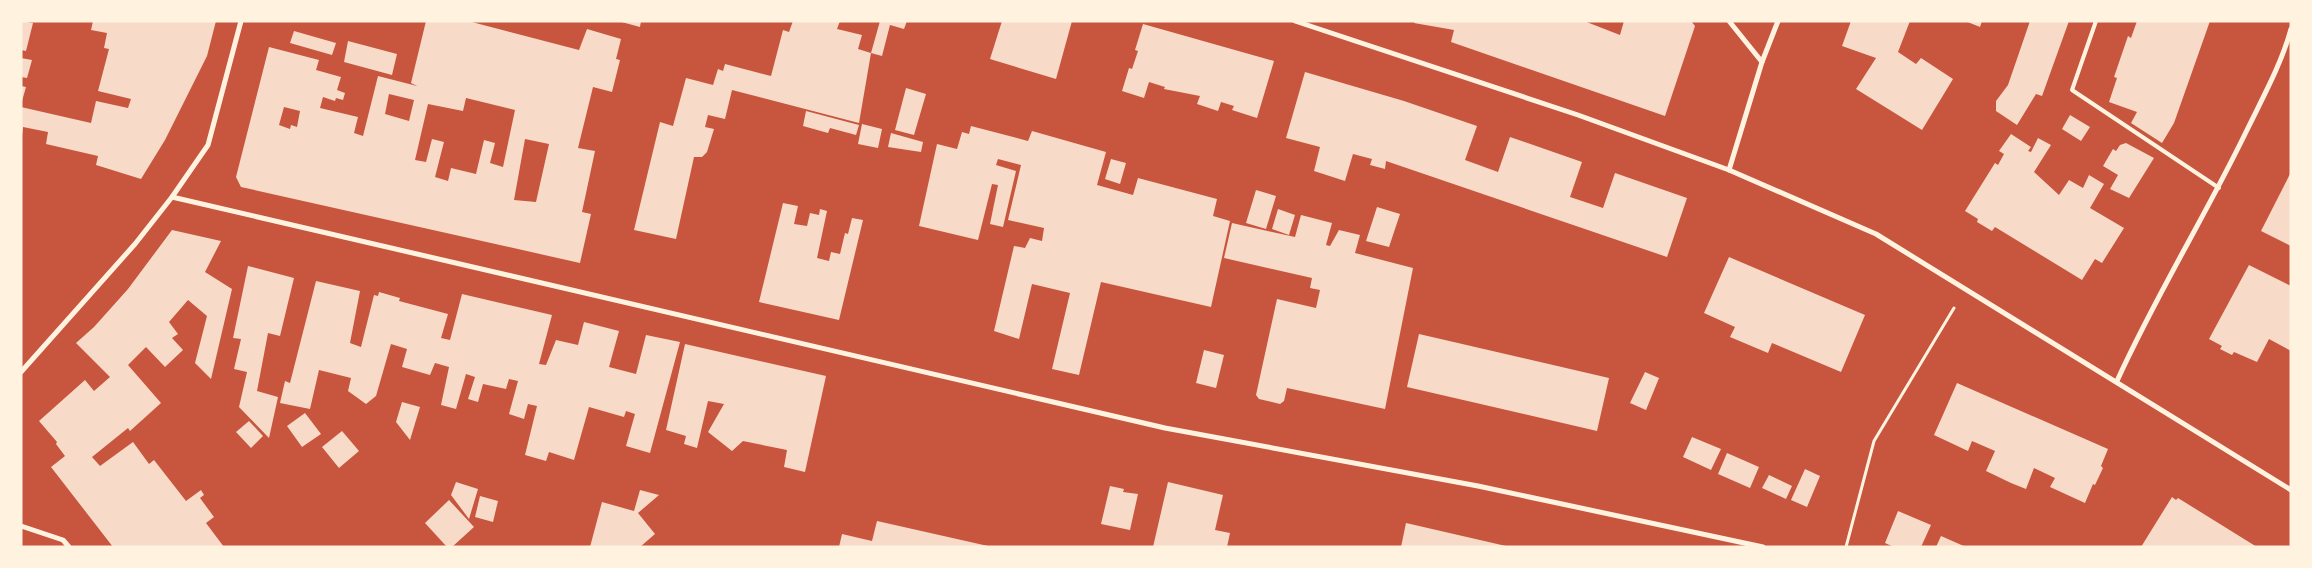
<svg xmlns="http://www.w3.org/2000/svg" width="2312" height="568" viewBox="0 0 2312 568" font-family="'Fira Sans Condensed',sans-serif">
  <rect width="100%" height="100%" fill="#c8553d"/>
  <!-- building -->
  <g fill="#f7dbc8" fill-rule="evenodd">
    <path d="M 21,21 L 33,23 L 26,51 L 21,50 Z"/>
    <path d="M 93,21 L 216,21 L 207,56 L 165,140 L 141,179 L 96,165 L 98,156 L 46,144 L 48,132 L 23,127 L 21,144 L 21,107 L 91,123 L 96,101 L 128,108 L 131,99 L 98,91 L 109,49 L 104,48 L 107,33 L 91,30 Z"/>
    <path d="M 426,21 L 468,21 L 579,50 L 587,29 L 621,39 L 616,59 L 620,60 L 612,92 L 593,87 L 578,148 L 595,151 L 582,212 L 591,214 L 580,263 L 241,187 L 236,177 L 269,47 L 319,60 L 316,70 L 341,77 L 337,90 L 345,93 L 343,100 L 336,98 L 335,101 L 323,97 L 320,108 L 358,117 L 354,133 L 363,136 L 378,76 L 417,86 L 411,83 ZM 389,94 L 414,100 L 409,121 L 385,114 ZM 466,98 L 515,110 L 503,167 L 490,163 L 495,143 L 484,140 L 476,174 L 451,168 L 448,181 L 435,177 L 444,142 L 432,139 L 426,162 L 415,160 L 428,104 L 463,111 ZM 284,107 L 300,111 L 297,127 L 291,125 L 290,129 L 279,125 ZM 525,139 L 549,144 L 536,202 L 514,200 Z"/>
    <path d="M 618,21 L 641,21 L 640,27 Z"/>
    <path d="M 793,21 L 840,21 L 837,29 L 862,35 L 858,49 L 871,53 L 859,123 L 732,90 L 725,119 L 708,115 L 705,127 L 714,129 L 707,152 L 702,157 L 694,157 L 676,239 L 634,230 L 660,122 L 673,126 L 686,78 L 713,85 L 718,69 L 723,71 L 725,64 L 771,76 L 783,30 L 789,32 Z"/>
    <path d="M 880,21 L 907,21 L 904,29 L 890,25 L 882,56 L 871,53 Z"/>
    <path d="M 1002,21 L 1072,21 L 1056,79 L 990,59 Z"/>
    <path d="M 1415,21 L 1584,21 L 1620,35 L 1624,21 L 1691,21 L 1695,26 L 1665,116 L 1451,42 L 1454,30 L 1414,23 Z"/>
    <path d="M 1851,21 L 1910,21 L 1898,52 L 1916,64 L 1921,58 L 1953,79 L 1922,130 L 1856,89 L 1876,58 L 1842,46 Z"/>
    <path d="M 1965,21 L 1982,21 L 1980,27 Z"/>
    <path d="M 2030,21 L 2069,21 L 2042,96 L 2036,94 L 2017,125 L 1996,111 L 1996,101 L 2008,85 Z"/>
    <path d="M 2137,21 L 2210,21 L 2174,123 L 2162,143 L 2131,123 L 2137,112 L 2109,102 L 2117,78 L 2114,77 L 2128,36 L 2131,38 Z"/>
    <path d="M 1143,24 L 1274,61 L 1257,118 L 1232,110 L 1234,106 L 1221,102 L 1218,111 L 1197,104 L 1200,96 L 1164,89 L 1165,87 L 1149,82 L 1144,98 L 1122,91 L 1129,68 L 1132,69 L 1138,51 L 1135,50 Z"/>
    <path d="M 294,31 L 336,43 L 332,55 L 290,43 Z"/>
    <path d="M 348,41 L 397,54 L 392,75 L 344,62 Z"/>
    <path d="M 21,58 L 32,60 L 27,78 L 21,77 Z"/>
    <path d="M 1305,72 L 1404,101 L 1477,126 L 1465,160 L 1498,172 L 1510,137 L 1582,162 L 1570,197 L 1603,208 L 1615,173 L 1687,198 L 1667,257 L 1386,161 L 1385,169 L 1370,165 L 1372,159 L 1353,154 L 1345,181 L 1314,171 L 1320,147 L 1286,138 Z"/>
    <path d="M 21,86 L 26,87 L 22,101 L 21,101 Z"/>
    <path d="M 906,88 L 926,94 L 914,135 L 895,130 Z"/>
    <path d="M 806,111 L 859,125 L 856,135 L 830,128 L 828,133 L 803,126 Z"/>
    <path d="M 2070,115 L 2090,127 L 2081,141 L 2062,129 Z"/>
    <path d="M 862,124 L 882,129 L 878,148 L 858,144 Z"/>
    <path d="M 971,126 L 1028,141 L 1032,131 L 1106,152 L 1097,185 L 1133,195 L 1138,178 L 1217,199 L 1213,216 L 1230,221 L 1211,307 L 1101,282 L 1079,375 L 1052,369 L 1070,293 L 1032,284 L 1019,339 L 994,331 L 1014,246 L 1025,248 L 1030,238 L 1042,241 L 1044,228 L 1008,220 L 1021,165 L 998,159 L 996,165 L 1016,171 L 1003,227 L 990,224 L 998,185 L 992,184 L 978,240 L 919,226 L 937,144 L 957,149 L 962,132 L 969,134 Z"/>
    <path d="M 891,133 L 923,142 L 921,152 L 888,147 Z"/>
    <path d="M 2011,134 L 2031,147 L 2028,151 L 2031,152 L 2038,138 L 2051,145 L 2034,172 L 2059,195 L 2069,180 L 2083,188 L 2089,175 L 2104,184 L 2090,208 L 2124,228 L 2102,263 L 2095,259 L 2082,280 L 1995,227 L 1992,231 L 1977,222 L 1978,219 L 1965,211 L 1995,163 L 1998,165 L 2004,154 L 1999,151 Z"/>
    <path d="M 2126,143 L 2154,158 L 2129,198 L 2110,189 L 2118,175 L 2103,166 L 2113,149 L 2116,151 L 2120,145 Z"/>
    <path d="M 1111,159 L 1126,163 L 1120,184 L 1105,179 Z"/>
    <path d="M 2291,172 L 2291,246 L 2261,231 Z"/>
    <path d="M 1256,190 L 1276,196 L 1266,229 L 1246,223 Z"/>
    <path d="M 783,203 L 798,206 L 794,224 L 807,226 L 810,213 L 819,215 L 820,209 L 827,211 L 817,258 L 829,261 L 831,252 L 840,254 L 845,233 L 848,234 L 852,218 L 863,220 L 839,320 L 759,302 Z"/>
    <path d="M 1377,207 L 1400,214 L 1389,247 L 1366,241 Z"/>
    <path d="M 1278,209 L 1295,215 L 1289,235 L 1272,229 Z"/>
    <path d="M 1301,215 L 1332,223 L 1326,245 L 1330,246 L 1339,230 L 1360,235 L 1355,253 L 1413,268 L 1385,409 L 1287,388 L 1284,401 L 1280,404 L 1259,399 L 1256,395 L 1277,299 L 1316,308 L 1320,290 L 1310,288 L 1312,278 L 1224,258 L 1232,223 L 1295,237 Z"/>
    <path d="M 172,230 L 221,241 L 205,272 L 232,289 L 211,379 L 195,363 L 207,316 L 188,300 L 169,322 L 178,334 L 172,338 L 183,350 L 165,367 L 146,347 L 128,365 L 161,403 L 130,431 L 128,428 L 92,457 L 100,466 L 133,442 L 149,464 L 154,460 L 186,501 L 201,490 L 204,495 L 200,498 L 214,517 L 206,523 L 224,547 L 113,547 L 51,467 L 65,456 L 56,444 L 57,442 L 39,421 L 85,380 L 94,391 L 110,377 L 76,343 L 94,327 L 128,289 Z"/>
    <path d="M 1729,257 L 1865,315 L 1841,372 L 1772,343 L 1768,353 L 1730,337 L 1735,327 L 1704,313 Z"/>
    <path d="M 2249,265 L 2291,286 L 2291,351 L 2269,339 L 2257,362 L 2234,352 L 2232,355 L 2220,349 L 2222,346 L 2209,339 Z"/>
    <path d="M 248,266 L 294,278 L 280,336 L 268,333 L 257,391 L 278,397 L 269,438 L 239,407 L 247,372 L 234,369 L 241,339 L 233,338 Z"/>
    <path d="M 316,281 L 360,291 L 350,343 L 361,347 L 374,295 L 378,296 L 379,292 L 400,298 L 399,301 L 448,314 L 441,338 L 450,340 L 462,294 L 552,315 L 539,364 L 546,365 L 556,340 L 578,345 L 584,322 L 619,331 L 609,367 L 636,374 L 646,335 L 680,342 L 650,453 L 626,446 L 635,414 L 626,411 L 624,417 L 589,407 L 574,460 L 549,452 L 546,461 L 525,455 L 537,406 L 528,404 L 524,419 L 509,414 L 518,381 L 509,379 L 506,389 L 483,384 L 478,402 L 468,399 L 475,377 L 466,374 L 456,409 L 441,405 L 449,367 L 435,363 L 430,375 L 402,367 L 407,349 L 391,344 L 376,396 L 366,404 L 348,391 L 351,378 L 319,370 L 310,409 L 280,403 L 285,381 L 290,383 Z"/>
    <path d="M 1419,334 L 1609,378 L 1597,431 L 1407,387 Z"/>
    <path d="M 685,344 L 826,376 L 805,472 L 784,467 L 787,450 L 743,441 L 732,451 L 708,432 L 724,404 L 708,401 L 697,448 L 684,444 L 686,436 L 666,430 Z"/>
    <path d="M 1204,350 L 1224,355 L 1216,388 L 1196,383 Z"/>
    <path d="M 1645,372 L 1659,378 L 1646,410 L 1630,403 Z"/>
    <path d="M 1957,383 L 2108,449 L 2101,466 L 2103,468 L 2095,485 L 2093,484 L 2085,503 L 2050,487 L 2055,478 L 2034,468 L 2026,489 L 2011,483 L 1986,471 L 1995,451 L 1972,441 L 1968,451 L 1934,435 Z"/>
    <path d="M 402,402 L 420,407 L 410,440 L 396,422 Z"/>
    <path d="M 305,413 L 321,434 L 302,447 L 287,426 Z"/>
    <path d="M 249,421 L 263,436 L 251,448 L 236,432 Z"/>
    <path d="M 342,431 L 359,451 L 339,468 L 322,447 Z"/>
    <path d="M 1692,437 L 1721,449 L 1711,470 L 1683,457 Z"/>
    <path d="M 1727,453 L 1759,467 L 1750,488 L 1718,474 Z"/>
    <path d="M 1805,469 L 1820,476 L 1807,507 L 1791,500 Z"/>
    <path d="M 1769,475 L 1792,486 L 1786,499 L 1762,488 Z"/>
    <path d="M 456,482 L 478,489 L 469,519 L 451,495 Z"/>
    <path d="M 1168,482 L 1223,495 L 1215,530 L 1230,533 L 1227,547 L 1153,547 Z"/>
    <path d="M 1110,486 L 1124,489 L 1123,492 L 1138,494 L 1130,530 L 1101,524 Z"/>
    <path d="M 640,490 L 659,495 L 638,513 L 655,534 L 640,547 L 590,547 L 602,502 L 634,511 Z"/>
    <path d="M 480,496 L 498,501 L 493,522 L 475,517 Z"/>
    <path d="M 2172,497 L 2176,500 L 2178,498 L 2257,547 L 2141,547 Z"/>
    <path d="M 449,500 L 474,527 L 452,547 L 447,547 L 425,523 Z"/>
    <path d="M 1898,511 L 1931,525 L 1921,547 L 1894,547 L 1885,543 Z"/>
    <path d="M 877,521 L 988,546 L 988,547 L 839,547 L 842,534 L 872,541 Z"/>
    <path d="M 1406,523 L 1506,546 L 1506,547 L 1401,547 Z"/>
    <path d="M 1941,536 L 1966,547 L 1936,547 Z"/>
  </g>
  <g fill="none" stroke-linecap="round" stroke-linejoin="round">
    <!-- path -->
    <path stroke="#fff3e0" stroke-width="3" d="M 1846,547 L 1874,441 L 1954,308"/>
    <!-- service -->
    <path stroke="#fff3e0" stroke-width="4" d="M 2096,21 L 2072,90 L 2219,188"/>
    <!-- minor -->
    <g stroke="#fff3e0" stroke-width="5">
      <path d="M 1295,21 L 1578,115 L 1729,170 L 1876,234 L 2291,490"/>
      <path d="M 1729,21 L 1762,62"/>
      <path d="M 1729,170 L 1762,62 L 1778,21"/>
      <path d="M 172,197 L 1165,428 L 1478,486 L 1763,547"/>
      <path d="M 21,372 L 135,244 L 172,197 L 208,145 L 241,21"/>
      <path d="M 2117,381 C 2156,295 2206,215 2247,130 C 2263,97 2281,65 2291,29"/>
      <path d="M 21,526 L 63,540 L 69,547"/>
    </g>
  </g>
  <!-- border -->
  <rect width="2312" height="568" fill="none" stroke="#fff3e0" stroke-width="45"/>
</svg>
